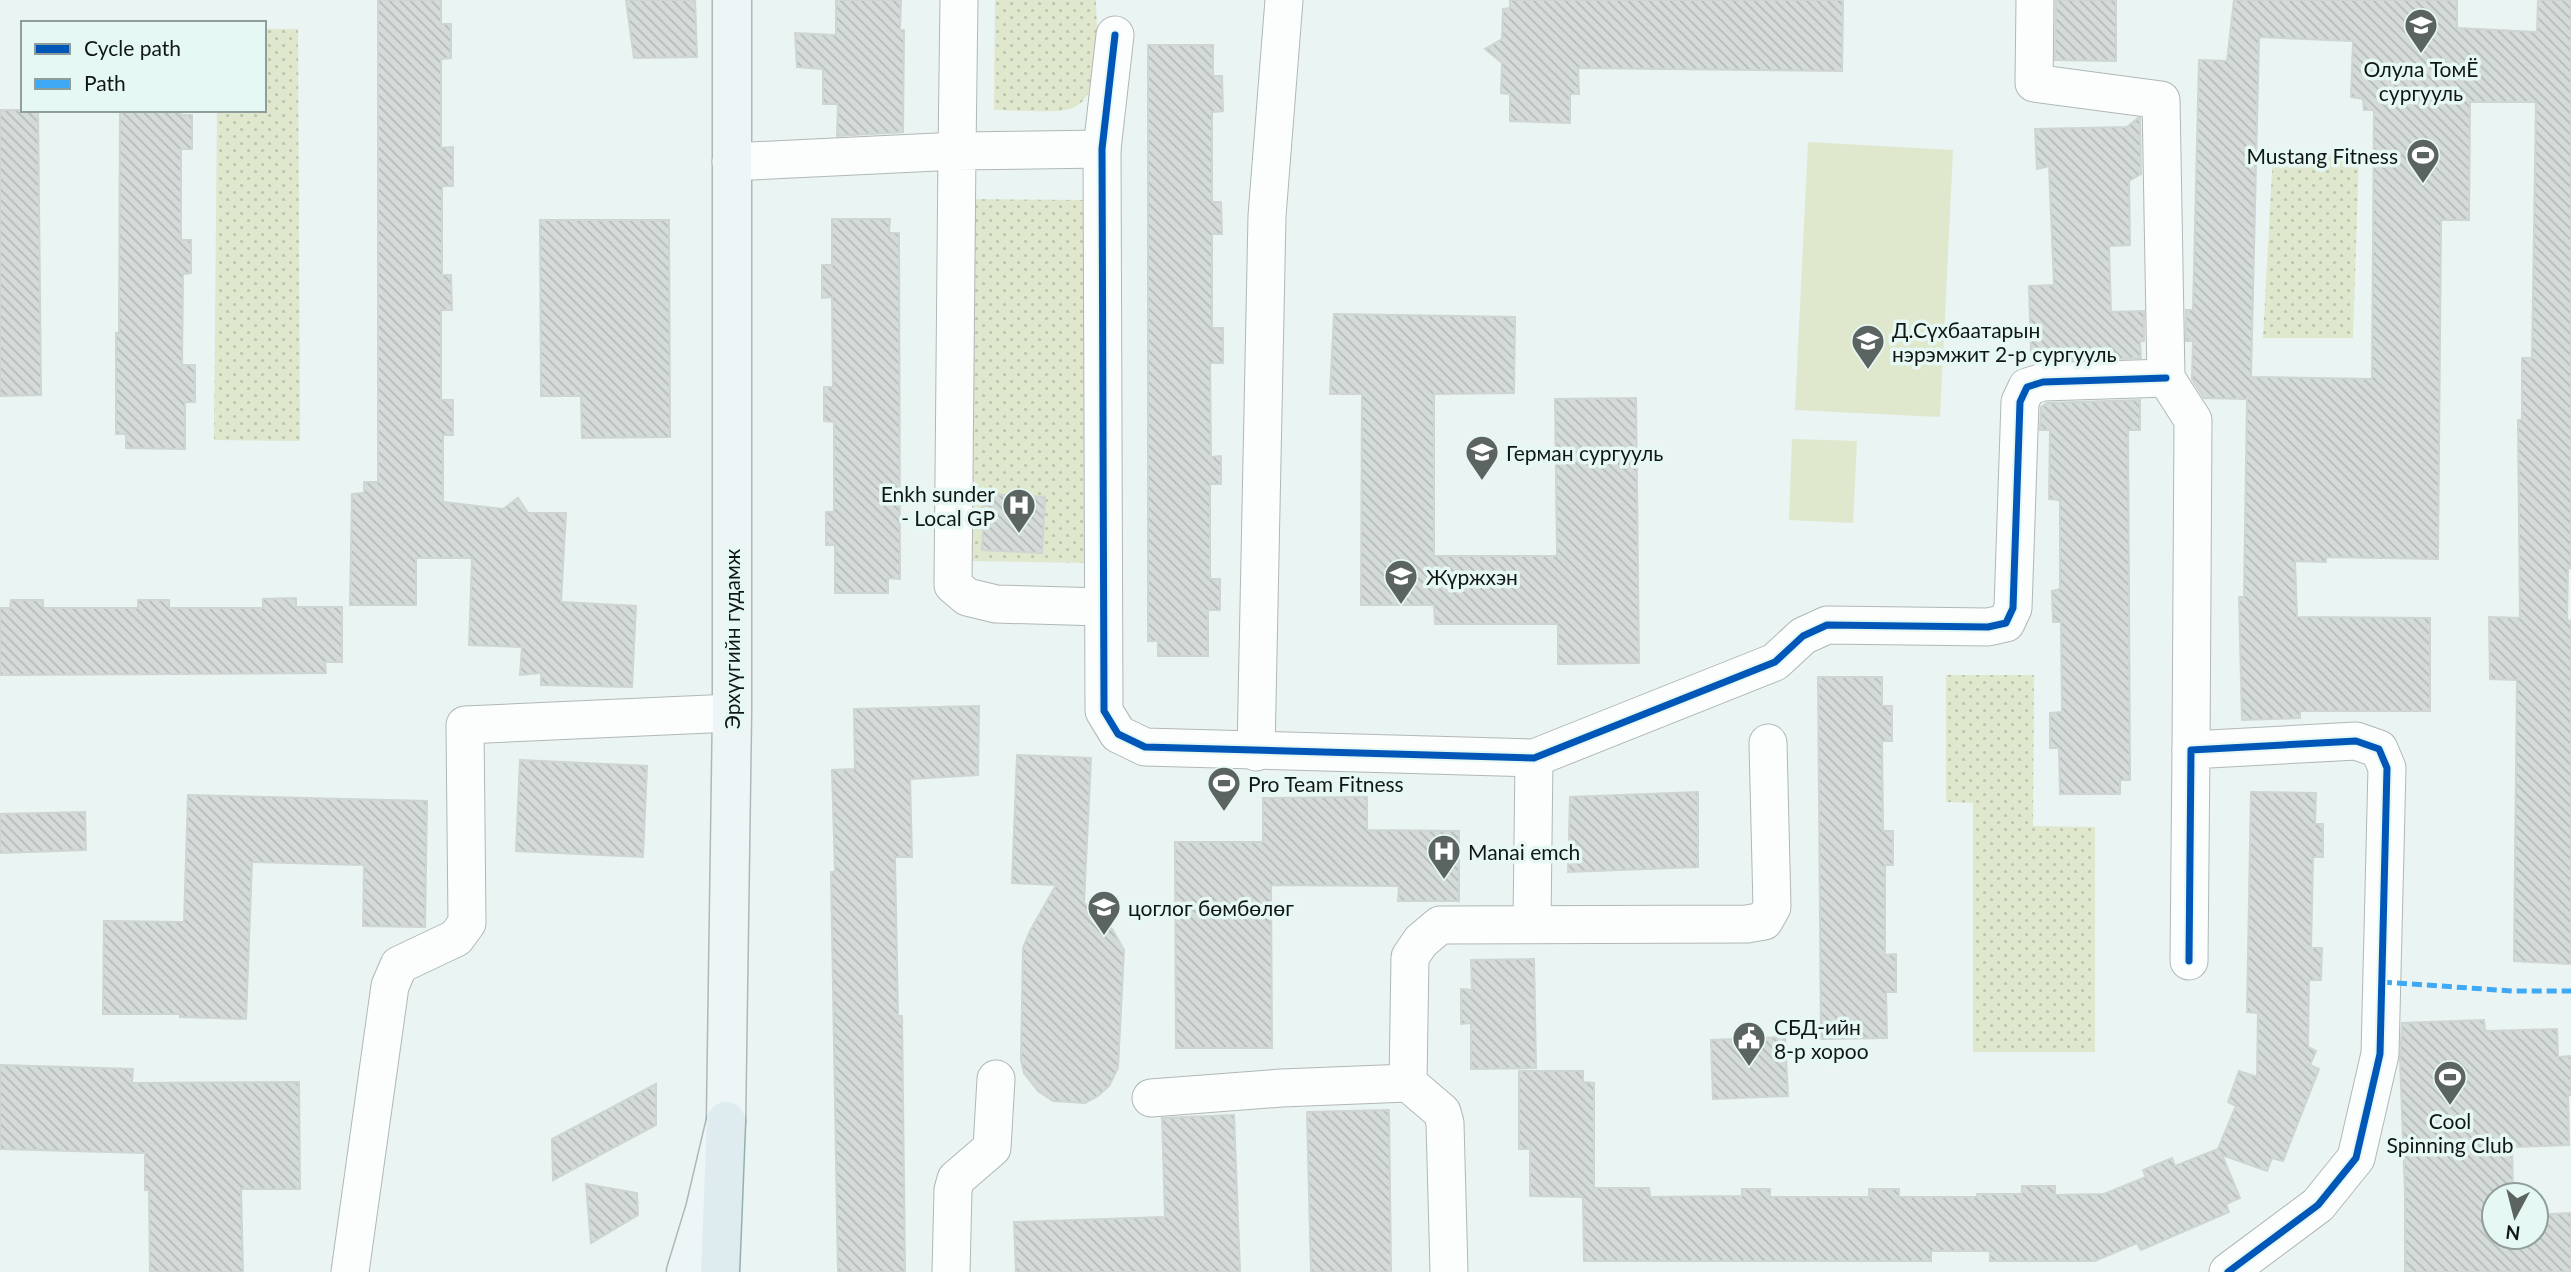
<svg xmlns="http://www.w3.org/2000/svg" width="2571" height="1272" viewBox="0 0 2571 1272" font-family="Lato,sans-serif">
  <defs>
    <pattern id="grass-dots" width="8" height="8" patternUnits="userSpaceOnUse" patternTransform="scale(1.75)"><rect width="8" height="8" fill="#dfe7cd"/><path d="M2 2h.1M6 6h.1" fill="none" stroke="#bec5af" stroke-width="1.8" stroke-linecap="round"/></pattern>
    <pattern id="building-back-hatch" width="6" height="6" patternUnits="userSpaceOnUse" patternTransform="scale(1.75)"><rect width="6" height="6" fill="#d4dbd8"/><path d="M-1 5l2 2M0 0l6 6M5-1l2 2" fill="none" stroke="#b5bbb8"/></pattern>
  </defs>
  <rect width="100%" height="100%" fill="#eaf4f2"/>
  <!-- grass -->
  <g fill="url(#grass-dots)">
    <path d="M 995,0 L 1096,0 C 1096,31 1107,104 1065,110 C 1043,113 1017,110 994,110 Z"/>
    <path d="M 264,29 L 298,29 L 300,441 L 214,440 L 217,110 L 264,110 Z"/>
    <path d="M 2273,153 L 2359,155 L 2353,338 L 2263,338 Z"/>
    <path d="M 968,199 L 1091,200 L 1091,563 L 967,561 Z"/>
    <path d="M 1946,675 L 2034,675 L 2033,826 L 2095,827 L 2095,1052 L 1973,1052 L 1973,803 L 1946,802 Z"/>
  </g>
  <!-- garden -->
  <g fill="#dfe7cd">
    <path d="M 1808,142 L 1953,150 L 1940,417 L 1795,410 Z"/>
    <path d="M 1792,439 L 1857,441 L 1853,523 L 1789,520 Z"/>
  </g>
  <!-- building -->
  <g fill="url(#building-back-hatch)" stroke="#ced5d2" stroke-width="2" fill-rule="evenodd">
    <path d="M 378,0 L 441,0 L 441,24 L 451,24 L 451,58 L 441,59 L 441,148 L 453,147 L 453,186 L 442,186 L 442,275 L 451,275 L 452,310 L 441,310 L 441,400 L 453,400 L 453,435 L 443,435 L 443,502 L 503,509 L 518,498 L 528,513 L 566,513 L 561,602 L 636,606 L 632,687 L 541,685 L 541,673 L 520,675 L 522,647 L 469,645 L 472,558 L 416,558 L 416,605 L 350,605 L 352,494 L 364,493 L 364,482 L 378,482 Z"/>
    <path d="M 626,0 L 695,0 L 697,57 L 634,58 Z"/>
    <path d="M 836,0 L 901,0 L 900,30 L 904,30 L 903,132 L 837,136 L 838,104 L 823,104 L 823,69 L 797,67 L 795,33 L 836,35 Z"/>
    <path d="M 1510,0 L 1843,0 L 1842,71 L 1578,68 L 1579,94 L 1570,94 L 1570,123 L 1510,121 L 1510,94 L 1501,93 L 1502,63 L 1485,49 L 1502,39 L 1503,9 L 1510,8 Z"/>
    <path d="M 2056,0 L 2116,0 L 2116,61 L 2055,60 Z"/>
    <path d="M 2234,0 L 2457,0 L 2457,28 L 2537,32 L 2538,0 L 2571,0 L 2571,568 L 2568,568 L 2567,620 L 2571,621 L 2571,964 L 2514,961 L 2517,680 L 2490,679 L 2489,617 L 2520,618 L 2518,420 L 2522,420 L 2522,358 L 2532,358 L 2536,102 L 2470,102 L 2469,220 L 2441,220 L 2438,559 L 2326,557 L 2326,562 L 2295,561 L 2297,617 L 2430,618 L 2430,711 L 2300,711 L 2300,718 L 2242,720 L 2239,597 L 2244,597 L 2247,399 L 2204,398 L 2192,379 L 2193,341 L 2186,341 L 2186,310 L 2193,310 L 2199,60 L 2227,61 ZM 2259,37 L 2353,41 L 2351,97 L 2363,99 L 2364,110 L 2374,110 L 2372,379 L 2251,377 Z"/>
    <path d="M 1148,45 L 1213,45 L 1213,76 L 1222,76 L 1223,111 L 1212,112 L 1212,202 L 1221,202 L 1222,234 L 1212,234 L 1212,328 L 1223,328 L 1223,363 L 1210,363 L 1211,457 L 1221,456 L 1221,484 L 1210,484 L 1210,579 L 1220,579 L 1220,610 L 1208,610 L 1208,656 L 1158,656 L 1158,641 L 1148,641 Z"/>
    <path d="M 0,110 L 38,110 L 41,395 L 0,396 Z"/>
    <path d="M 120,110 L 181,110 L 181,115 L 192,115 L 192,149 L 181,149 L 181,240 L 191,240 L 191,273 L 183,274 L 182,365 L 195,365 L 195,402 L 185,402 L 185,449 L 126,448 L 126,434 L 116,434 L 116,333 L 119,333 Z"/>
    <path d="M 2138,118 L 2140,118 L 2141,174 L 2129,181 L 2130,245 L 2109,246 L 2111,312 L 2144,311 L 2144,341 L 2140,341 L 2141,358 L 2039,362 L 2039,351 L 2031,352 L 2029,286 L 2054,285 L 2049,166 L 2037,169 L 2035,129 L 2127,127 Z"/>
    <path d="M 832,219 L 890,219 L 889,233 L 899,233 L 900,579 L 888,578 L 888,593 L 835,593 L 835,545 L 826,545 L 826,512 L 834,512 L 834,422 L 824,421 L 824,387 L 833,387 L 832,297 L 822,298 L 822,265 L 832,265 Z"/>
    <path d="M 540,220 L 669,220 L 670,437 L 582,438 L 581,396 L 541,396 Z"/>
    <path d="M 1334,314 L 1515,317 L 1514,393 L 1434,394 L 1434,556 L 1557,556 L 1555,399 L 1636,398 L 1639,663 L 1558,664 L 1558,624 L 1435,624 L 1434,605 L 1361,605 L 1362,394 L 1330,394 Z"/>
    <path d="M 2140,400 L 2140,430 L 2128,430 L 2130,780 L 2120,780 L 2120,794 L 2060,794 L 2059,748 L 2050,748 L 2050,713 L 2062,712 L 2061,622 L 2053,622 L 2052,591 L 2060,589 L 2060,500 L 2049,499 L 2050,430 L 2040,430 L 2041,407 L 2047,403 Z"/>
    <path d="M 985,494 L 1045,497 L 1042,553 L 982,550 Z"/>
    <path d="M 296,598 L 296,607 L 342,607 L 342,662 L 325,662 L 326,673 L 0,675 L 0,608 L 10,608 L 11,600 L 43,600 L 43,608 L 138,608 L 138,600 L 169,600 L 169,608 L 263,608 L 263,599 Z"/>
    <path d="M 1818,677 L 1882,677 L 1882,706 L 1892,706 L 1892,741 L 1882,741 L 1883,831 L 1893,831 L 1893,865 L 1885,865 L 1885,955 L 1896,954 L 1896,992 L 1886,992 L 1887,1038 L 1821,1039 Z"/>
    <path d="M 979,706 L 978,775 L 910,779 L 912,857 L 895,857 L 898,1016 L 902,1016 L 905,1272 L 838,1272 L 831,872 L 835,872 L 832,770 L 855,769 L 854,709 Z"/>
    <path d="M 1017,755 L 1091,758 L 1084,903 L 1112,929 L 1124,950 L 1118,1068 L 1109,1086 L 1098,1096 L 1085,1103 L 1053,1101 L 1038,1091 L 1024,1073 L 1021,1060 L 1023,948 L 1030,931 L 1056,885 L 1012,883 Z"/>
    <path d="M 520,760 L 647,766 L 643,857 L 516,851 Z"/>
    <path d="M 1698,792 L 1698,867 L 1568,872 L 1570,797 Z"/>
    <path d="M 2251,792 L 2316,793 L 2315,824 L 2323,824 L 2323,857 L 2313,857 L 2311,948 L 2322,948 L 2321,980 L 2309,980 L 2308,1047 L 2316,1051 L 2310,1065 L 2319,1069 L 2283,1161 L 2272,1158 L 2267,1171 L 2222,1155 L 2240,1198 L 2226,1204 L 2229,1212 L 2141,1250 L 2137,1243 L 2095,1261 L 1990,1261 L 1990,1251 L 1931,1251 L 1931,1261 L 1584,1261 L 1583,1197 L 1530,1196 L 1530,1149 L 1519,1149 L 1519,1071 L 1583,1071 L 1583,1082 L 1594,1083 L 1594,1188 L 1649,1188 L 1650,1197 L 1742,1196 L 1742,1189 L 1770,1189 L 1770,1197 L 1869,1197 L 1869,1189 L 1899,1189 L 1899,1197 L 1977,1197 L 1977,1194 L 2022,1194 L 2022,1186 L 2055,1186 L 2055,1195 L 2104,1194 L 2146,1177 L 2143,1170 L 2172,1158 L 2175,1166 L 2218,1149 L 2236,1106 L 2228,1102 L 2239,1071 L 2257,1077 L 2258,1013 L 2247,1012 Z"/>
    <path d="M 188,795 L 427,801 L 425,927 L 363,926 L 364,865 L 252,862 L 246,1019 L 180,1017 L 180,1014 L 103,1014 L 104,921 L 184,922 Z"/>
    <path d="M 1367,797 L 1367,830 L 1459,831 L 1459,901 L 1398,901 L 1399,886 L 1271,885 L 1272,1048 L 1176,1048 L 1175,842 L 1263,842 L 1263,798 Z"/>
    <path d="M 85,812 L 86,850 L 0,853 L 0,814 Z"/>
    <path d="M 1534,959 L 1536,1068 L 1471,1069 L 1471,1023 L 1461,1024 L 1461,989 L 1472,990 L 1471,960 Z"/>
    <path d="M 2484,1020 L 2485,1031 L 2557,1029 L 2558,1057 L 2571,1056 L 2571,1095 L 2568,1095 L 2569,1145 L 2512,1147 L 2513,1195 L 2494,1195 L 2494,1237 L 2536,1237 L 2536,1215 L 2571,1213 L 2571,1272 L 2405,1272 L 2405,1193 L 2400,1059 L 2402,1023 Z"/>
    <path d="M 1785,1037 L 1788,1096 L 1713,1099 L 1711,1040 Z"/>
    <path d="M 0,1065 L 133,1069 L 132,1083 L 299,1082 L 300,1189 L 241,1189 L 243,1272 L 150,1272 L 149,1190 L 145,1190 L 145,1153 L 0,1149 Z"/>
    <path d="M 656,1084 L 656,1125 L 553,1180 L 552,1139 Z"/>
    <path d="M 1389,1110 L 1391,1272 L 1311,1272 L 1307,1112 Z"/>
    <path d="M 1234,1115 L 1240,1272 L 1016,1272 L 1014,1222 L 1165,1217 L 1162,1118 Z"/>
    <path d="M 586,1184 L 637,1193 L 638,1215 L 591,1243 Z"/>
  </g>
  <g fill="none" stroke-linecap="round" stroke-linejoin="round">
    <defs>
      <g id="minor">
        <path d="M 2035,0 L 2034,83 L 2161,100 L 2166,378 L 2193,420 L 2191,750"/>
        <path d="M 1115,35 L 1102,149 L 1104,711 L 1118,734 L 1145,747 L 1534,758 L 1775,662 L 1803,636 L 1827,625 L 1988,627 L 2006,623 L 2013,608 L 2020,402 L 2027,387 L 2043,382 L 2166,378"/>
        <path d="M 731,162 L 957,151 L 959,0"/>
        <path d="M 1102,607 L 996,604 L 967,597 L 953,585 L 957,151 L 1102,149"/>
        <path d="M 1256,752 L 1267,216 L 1284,0"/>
        <path d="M 1532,923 L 1534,758"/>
        <path d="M 2189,961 L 2191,750 L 2356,741 L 2379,749 L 2387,768 L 2380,1054 L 2356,1158 L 2318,1205 L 2228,1272"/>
        <path d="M 1151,1098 L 1282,1088 L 1408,1083"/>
        <path d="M 350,1272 L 390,986 L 399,965 L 456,938 L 467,923 L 465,725 L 732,713"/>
        <path d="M 951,1272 L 953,1190 L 956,1179 L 992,1148 L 996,1079"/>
        <path d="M 1449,1272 L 1445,1123 L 1442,1112 L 1408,1083 L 1410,957 L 1421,941 L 1440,925 L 1747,924 L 1764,921 L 1772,907 L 1768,743"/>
      </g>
      <path id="secondary" d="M 686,1272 L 705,1210 L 726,1121 L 732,713 L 732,0"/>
      <path id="primary" d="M 720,1272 L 726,1121"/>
    </defs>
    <!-- minor casing -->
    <use href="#minor" stroke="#b0b8b7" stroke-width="39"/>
    <!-- secondary casing -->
    <use href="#secondary" stroke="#b0b8b7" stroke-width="41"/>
    <!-- primary casing -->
    <use href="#primary" stroke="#94afb2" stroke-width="41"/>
    <!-- minor -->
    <use href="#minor" stroke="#fcfdfd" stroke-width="37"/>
    <!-- secondary -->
    <use href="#secondary" stroke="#edf5f6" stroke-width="38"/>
    <!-- primary -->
    <use href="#primary" stroke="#deecef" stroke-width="38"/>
    <!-- quiet -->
    <path stroke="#3fa9f5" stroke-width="5" stroke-dasharray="10 5" stroke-linecap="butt" d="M 2382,982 L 2513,991 L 2571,991"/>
    <defs>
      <g id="cycleway">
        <path d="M 1115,35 L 1102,149 L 1104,711 L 1118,734 L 1145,747 L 1534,758 L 1775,662 L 1803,636 L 1827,625 L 1988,627 L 2006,623 L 2013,608 L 2020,402 L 2027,387 L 2043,382 L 2166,378"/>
        <path d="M 2189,961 L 2191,750 L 2356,741 L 2379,749 L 2387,768 L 2380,1054 L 2356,1158 L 2318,1205 L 2228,1272"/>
      </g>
    </defs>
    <!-- cycleway casing -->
    <use href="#cycleway" stroke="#e6f8f4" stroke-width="11"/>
    <!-- cycleway -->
    <use href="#cycleway" stroke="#0057b8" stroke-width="7"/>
  </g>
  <!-- icons -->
  <defs>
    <symbol id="school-pin" viewBox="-11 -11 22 30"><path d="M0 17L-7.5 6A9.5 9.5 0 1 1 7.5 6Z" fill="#5c6462" stroke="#e6f8f4"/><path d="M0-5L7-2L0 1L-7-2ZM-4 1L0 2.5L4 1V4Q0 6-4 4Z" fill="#fff"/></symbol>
    <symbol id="stadium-pin" viewBox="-11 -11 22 30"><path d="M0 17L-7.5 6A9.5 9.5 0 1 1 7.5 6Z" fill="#5c6462" stroke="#e6f8f4"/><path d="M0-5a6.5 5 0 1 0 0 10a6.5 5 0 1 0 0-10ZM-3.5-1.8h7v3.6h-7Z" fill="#fff"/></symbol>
    <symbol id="hospital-pin" viewBox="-11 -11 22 30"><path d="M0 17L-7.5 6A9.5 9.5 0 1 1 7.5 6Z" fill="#5c6462" stroke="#e6f8f4"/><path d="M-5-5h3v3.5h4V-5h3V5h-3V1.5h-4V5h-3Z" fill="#fff"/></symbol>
    <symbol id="civic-pin" viewBox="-11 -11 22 30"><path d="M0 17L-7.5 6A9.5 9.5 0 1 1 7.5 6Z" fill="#5c6462" stroke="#e6f8f4"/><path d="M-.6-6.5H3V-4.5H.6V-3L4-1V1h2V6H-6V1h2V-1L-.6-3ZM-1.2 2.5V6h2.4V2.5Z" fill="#fff"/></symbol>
  </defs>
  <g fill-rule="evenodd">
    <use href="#school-pin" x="2402" y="6" width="38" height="52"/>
    <use href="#stadium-pin" x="2404" y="136" width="38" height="52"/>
    <use href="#school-pin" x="1849" y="322" width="38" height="52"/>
    <use href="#school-pin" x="1463" y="433" width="38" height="52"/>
    <use href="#hospital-pin" x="1000" y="486" width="38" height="52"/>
    <use href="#school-pin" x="1382" y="557" width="38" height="52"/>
    <use href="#stadium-pin" x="1205" y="764" width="38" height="52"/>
    <use href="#hospital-pin" x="1425" y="832" width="38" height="52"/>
    <use href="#school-pin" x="1085" y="888" width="38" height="52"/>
    <use href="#civic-pin" x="1730" y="1019" width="38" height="52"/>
    <use href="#stadium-pin" x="2431" y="1058" width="38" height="52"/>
  </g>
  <g text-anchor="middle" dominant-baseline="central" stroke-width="7" stroke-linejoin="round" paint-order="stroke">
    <!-- poi labels -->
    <g font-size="21" fill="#101715" stroke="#e6f8f4" text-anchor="start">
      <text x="2421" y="68" text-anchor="middle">Олула ТомЁ<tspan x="2421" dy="24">сургууль</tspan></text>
      <text x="2398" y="155" text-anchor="end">Mustang Fitness</text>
      <text x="1892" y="329">Д.Сүхбаатарын<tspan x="1892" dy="24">нэрэмжит 2-р сургууль</tspan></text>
      <text x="1506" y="452">Герман сургууль</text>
      <text x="995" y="493" text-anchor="end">Enkh sunder<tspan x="995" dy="24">- Local GP</tspan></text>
      <text x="1426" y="576">Жүржхэн</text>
      <text x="1248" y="783">Pro Team Fitness</text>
      <text x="1468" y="851">Manai emch</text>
      <text x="1128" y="907">цоглог бөмбөлөг</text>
      <text x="1774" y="1026">СБД-ийн<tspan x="1774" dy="24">8-р хороо</tspan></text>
      <text x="2450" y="1120" text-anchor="middle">Cool<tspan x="2450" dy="24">Spinning Club</tspan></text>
    </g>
    <!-- street labels -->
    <g font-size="21" fill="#101715" stroke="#e6f8f4">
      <text transform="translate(731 639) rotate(-90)">Эрхүүгийн гудамж</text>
    </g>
  </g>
  <!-- legend -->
  <rect x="21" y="21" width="245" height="91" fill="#e6f8f4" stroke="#909e9b" stroke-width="2"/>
  <rect x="35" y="44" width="35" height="10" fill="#0057b8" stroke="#909e9b" stroke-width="2"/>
  <text x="84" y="56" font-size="21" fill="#101715">Cycle path</text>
  <rect x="35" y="79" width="35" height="10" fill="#3fa9f5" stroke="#909e9b" stroke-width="2"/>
  <text x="84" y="91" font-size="21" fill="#101715">Path</text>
  <!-- north arrow -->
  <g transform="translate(2515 1216) rotate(187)"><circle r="33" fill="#e6f8f4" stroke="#909e9b" stroke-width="2"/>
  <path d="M0-5L12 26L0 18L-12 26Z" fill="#5c6462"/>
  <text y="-10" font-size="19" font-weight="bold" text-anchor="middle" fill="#101715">N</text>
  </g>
</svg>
